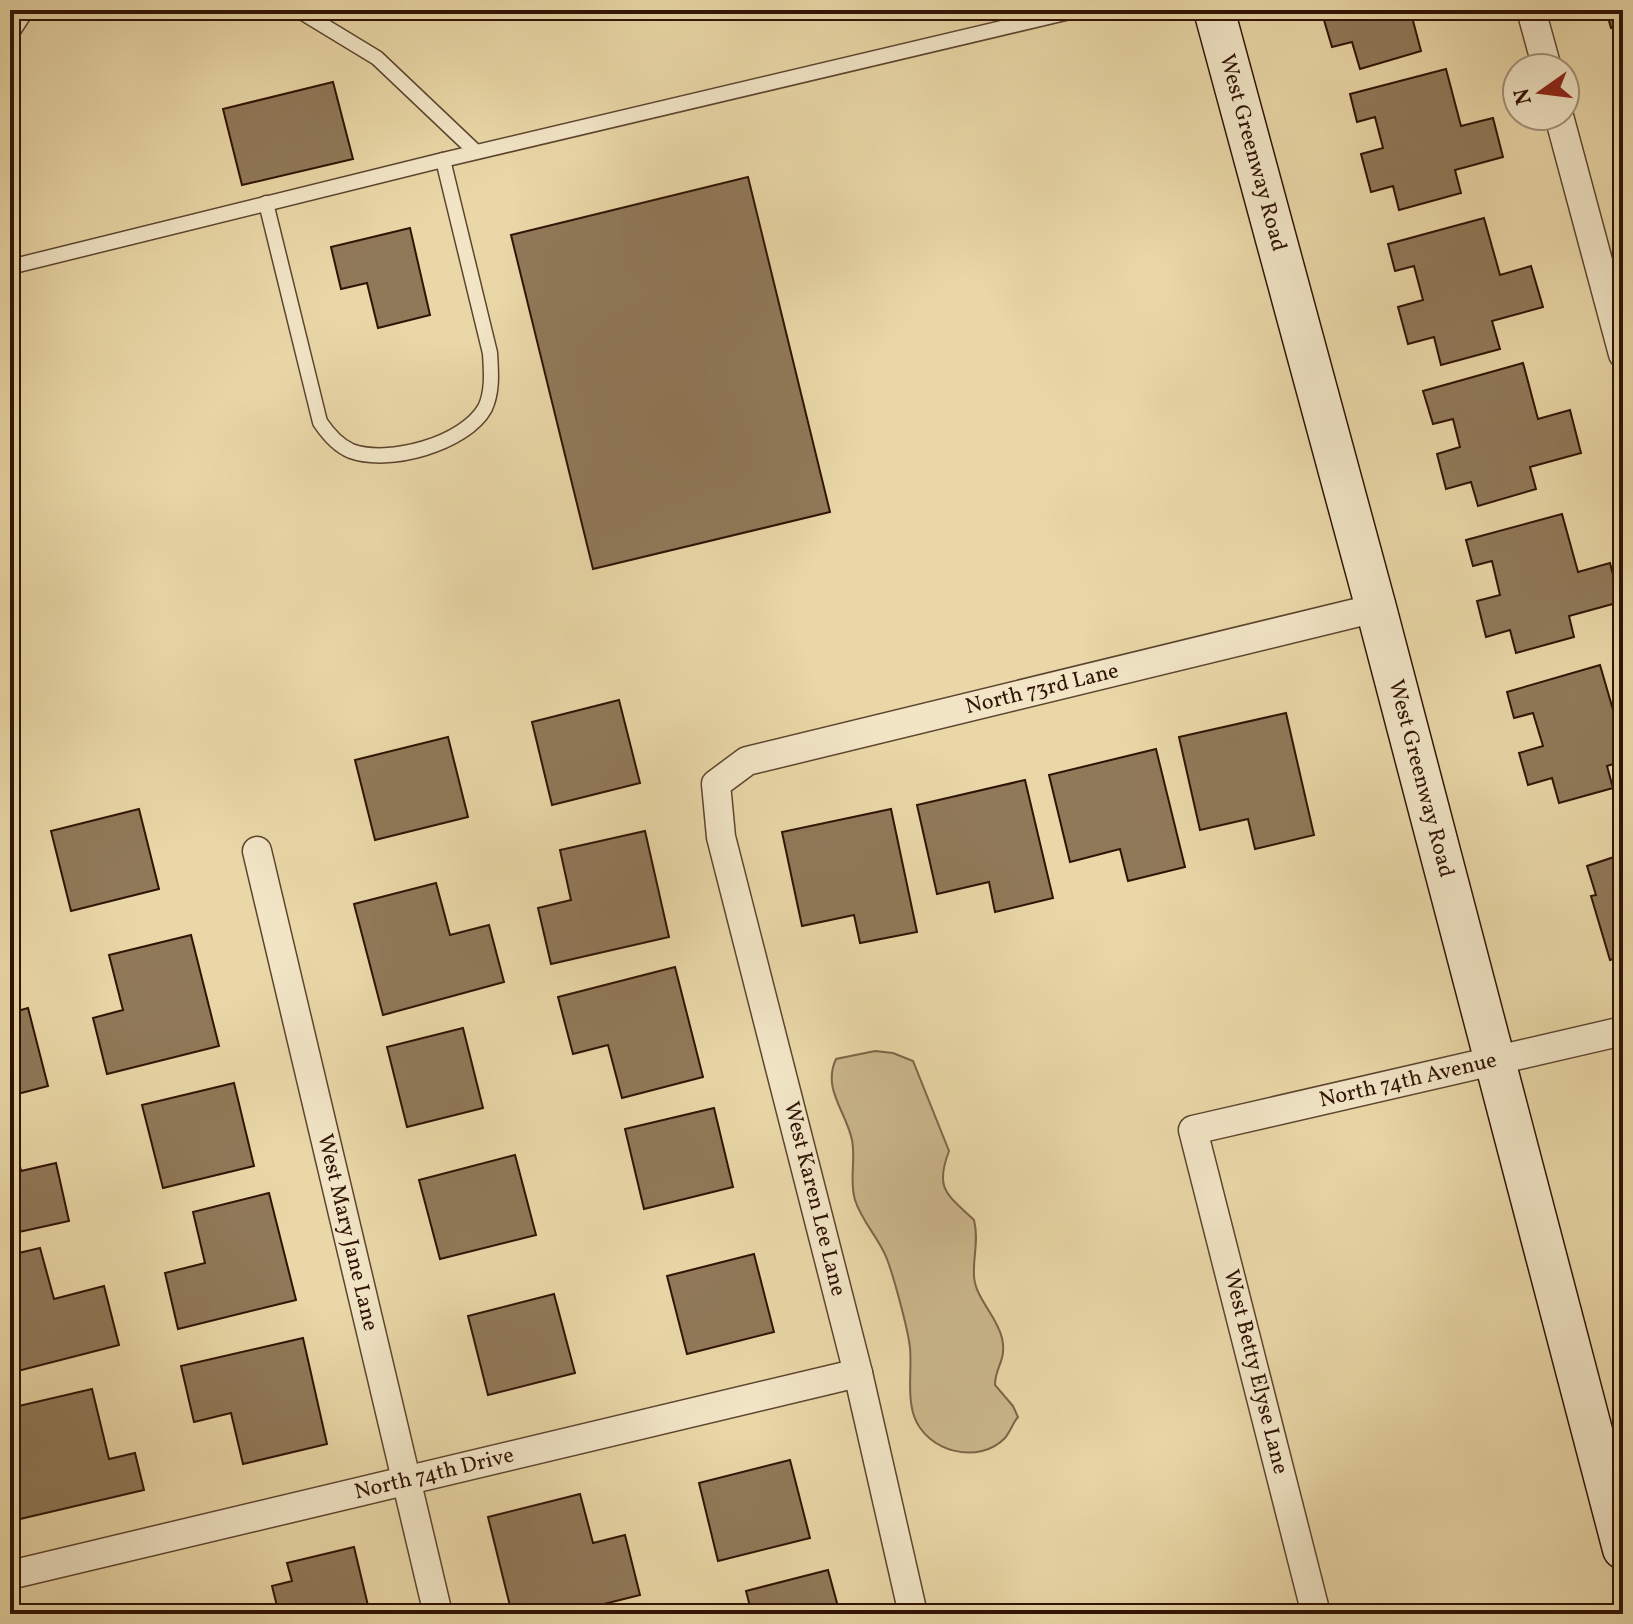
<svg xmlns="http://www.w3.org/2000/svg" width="1633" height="1624" viewBox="0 0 1633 1624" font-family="Vollkorn,serif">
  <rect width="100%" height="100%" fill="#e9d7a7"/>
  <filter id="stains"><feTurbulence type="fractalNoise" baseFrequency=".0025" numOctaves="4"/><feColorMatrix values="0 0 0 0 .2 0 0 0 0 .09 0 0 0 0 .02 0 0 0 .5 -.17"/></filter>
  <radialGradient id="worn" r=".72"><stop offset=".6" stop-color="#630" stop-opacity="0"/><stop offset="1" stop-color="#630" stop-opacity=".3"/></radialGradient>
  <!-- green -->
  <path fill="#cab68b" stroke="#7d6448" stroke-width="2" d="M 875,1051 L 893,1053 L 913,1061 L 949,1151 C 934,1190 948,1195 974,1220 C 979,1240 973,1256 974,1276 C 975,1298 997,1316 1002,1338 C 1007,1361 995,1366 995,1385 L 1013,1406 L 1018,1417 C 1013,1423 1010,1432 1005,1438 C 978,1466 926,1451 914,1416 C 907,1395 912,1369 910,1348 C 908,1329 894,1278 887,1259 C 879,1238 862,1222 855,1200 C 849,1180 856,1160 852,1140 C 846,1111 822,1089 836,1059 Z"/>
  <!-- building -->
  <g fill="#907959" stroke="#301305" stroke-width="2">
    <path d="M 1321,10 L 1438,10 L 1412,17 L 1421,51 L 1360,69 L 1352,42 L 1332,47 Z"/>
    <path d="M 1606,10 L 1623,10 L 1623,25 L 1611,28 Z"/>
    <path d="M 1446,69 L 1461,126 L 1493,118 L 1503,157 L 1455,170 L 1461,193 L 1399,210 L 1393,186 L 1371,192 L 1361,154 L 1383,148 L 1375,117 L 1357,122 L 1350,94 Z"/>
    <path d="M 333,82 L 353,159 L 242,185 L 223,109 Z"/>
    <path d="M 748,177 L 830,512 L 593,569 L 511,235 Z"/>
    <path d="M 1484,218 L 1500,275 L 1531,266 L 1543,307 L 1492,321 L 1500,349 L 1441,365 L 1434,337 L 1408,344 L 1398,307 L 1423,300 L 1414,266 L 1395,271 L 1388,244 Z"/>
    <path d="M 410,228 L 430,315 L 378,328 L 367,283 L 341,289 L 331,247 Z"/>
    <path d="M 1523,363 L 1538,419 L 1570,410 L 1581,453 L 1530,467 L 1536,489 L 1478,506 L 1471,482 L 1446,489 L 1437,454 L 1460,447 L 1453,419 L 1433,424 L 1423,391 Z"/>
    <path d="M 1562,514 L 1578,572 L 1610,563 L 1620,602 L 1569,616 L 1574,637 L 1516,653 L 1510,630 L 1486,637 L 1477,601 L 1500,595 L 1492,561 L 1473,566 L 1466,540 Z"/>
    <path d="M 1600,665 L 1616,720 L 1623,718 L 1623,761 L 1607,766 L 1613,788 L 1559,803 L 1552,778 L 1528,785 L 1519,753 L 1543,746 L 1533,713 L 1514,718 L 1507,692 Z"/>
    <path d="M 619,700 L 640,783 L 552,805 L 532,722 Z"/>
    <path d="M 1286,713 L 1314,835 L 1255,849 L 1248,819 L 1200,830 L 1179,737 Z"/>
    <path d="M 448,737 L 468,817 L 375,840 L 355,760 Z"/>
    <path d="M 1156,749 L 1185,867 L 1128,881 L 1120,849 L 1070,862 L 1049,775 Z"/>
    <path d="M 1025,780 L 1053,898 L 995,912 L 989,882 L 937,894 L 917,805 Z"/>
    <path d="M 139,809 L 159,889 L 71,911 L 51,831 Z"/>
    <path d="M 891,809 L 917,932 L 860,943 L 854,915 L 802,926 L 782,832 Z"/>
    <path d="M 645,831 L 669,937 L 551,964 L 538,908 L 571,900 L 560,850 Z"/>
    <path d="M 1623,838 L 1623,956 L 1610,960 L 1591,896 L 1596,895 L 1587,866 L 1620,855 L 1616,841 Z"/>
    <path d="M 436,883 L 450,935 L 489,925 L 504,982 L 383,1015 L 354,904 Z"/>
    <path d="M 191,935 L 219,1046 L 107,1074 L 93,1018 L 123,1010 L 109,955 Z"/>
    <path d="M 675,967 L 703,1077 L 622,1098 L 608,1045 L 573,1054 L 558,997 Z"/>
    <path d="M 28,1008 L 48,1086 L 10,1096 L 10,1013 Z"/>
    <path d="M 463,1028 L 483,1108 L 407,1127 L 387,1047 Z"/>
    <path d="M 234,1083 L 254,1166 L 163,1188 L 142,1105 Z"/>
    <path d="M 714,1108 L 733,1187 L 644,1209 L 625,1129 Z"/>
    <path d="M 10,1121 L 21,1171 L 56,1163 L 69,1221 L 10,1234 Z"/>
    <path d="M 515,1155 L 536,1235 L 440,1259 L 419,1180 Z"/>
    <path d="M 269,1193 L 296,1300 L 178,1329 L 165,1273 L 205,1263 L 193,1212 Z"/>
    <path d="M 40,1248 L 54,1299 L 104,1286 L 119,1345 L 10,1373 L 10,1255 Z"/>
    <path d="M 754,1254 L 774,1332 L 687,1354 L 667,1276 Z"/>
    <path d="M 554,1294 L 575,1373 L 488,1395 L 468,1316 Z"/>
    <path d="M 303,1338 L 327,1444 L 243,1464 L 231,1413 L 194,1422 L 181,1366 Z"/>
    <path d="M 92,1389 L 109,1459 L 135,1453 L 144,1490 L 20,1519 L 10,1476 L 10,1408 Z"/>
    <path d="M 790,1460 L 810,1538 L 718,1561 L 699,1483 Z"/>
    <path d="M 580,1494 L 593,1543 L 625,1535 L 640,1595 L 564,1614 L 512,1614 L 488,1517 Z"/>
    <path d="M 354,1547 L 370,1614 L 279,1614 L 272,1586 L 292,1581 L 287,1563 Z"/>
    <path d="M 828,1570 L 840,1614 L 752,1614 L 746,1591 Z"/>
    <path d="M 123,1604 L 125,1614 L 80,1614 Z"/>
  </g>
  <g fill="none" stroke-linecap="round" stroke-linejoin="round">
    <defs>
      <g id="lane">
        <path d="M 298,10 L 377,58 L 476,152"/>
        <path d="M 10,36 L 27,10"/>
        <path d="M 266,203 L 320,422 C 328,434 337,445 351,451 C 388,465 465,444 485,408 C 493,391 491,371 490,353 L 443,160"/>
        <path d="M 10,267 L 443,160 L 1078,10"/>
      </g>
      <g id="street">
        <path d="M 1531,10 L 1547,68"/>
        <path d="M 1559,116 L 1623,354"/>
        <path id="s1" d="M 257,851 L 438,1614"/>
        <path id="s2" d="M 10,1575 L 858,1373"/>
        <path id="s3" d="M 913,1614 L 858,1373 L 721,837 L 716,784 L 747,761 L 1376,608"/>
        <path id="s4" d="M 1316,1614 L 1193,1130 L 1623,1031"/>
      </g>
      <g id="secondary">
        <path id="s5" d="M 1214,10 L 1376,608 L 1623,1549"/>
      </g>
    </defs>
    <!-- lane casing -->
    <use href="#lane" stroke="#5e442e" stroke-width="17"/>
    <!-- street casing -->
    <use href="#street" stroke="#5e442e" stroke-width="31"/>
    <!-- secondary casing -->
    <use href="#secondary" stroke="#301305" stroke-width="43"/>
    <!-- lane -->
    <use href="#lane" stroke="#f1e5c6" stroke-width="14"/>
    <!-- street -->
    <use href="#street" stroke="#f1e5c6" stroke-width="28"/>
    <!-- secondary -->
    <use href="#secondary" stroke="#f1e5c6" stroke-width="40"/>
  </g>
  <g text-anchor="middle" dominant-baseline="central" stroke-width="6" stroke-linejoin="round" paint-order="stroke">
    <!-- street labels -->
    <g font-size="22" fill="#301305" stroke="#f1e5c6">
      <text stroke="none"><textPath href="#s5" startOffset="148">West Greenway Road</textPath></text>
      <text stroke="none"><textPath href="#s3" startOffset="1196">North 73rd Lane</textPath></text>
      <text stroke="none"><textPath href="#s5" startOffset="796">West Greenway Road</textPath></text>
      <text stroke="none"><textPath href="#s4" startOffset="720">North 74th Avenue</textPath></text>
      <text transform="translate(814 1199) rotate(76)">West Karen Lee Lane</text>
      <text stroke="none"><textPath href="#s1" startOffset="392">West Mary Jane Lane</textPath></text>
      <text transform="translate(1255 1372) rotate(76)">West Betty Elyse Lane</text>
      <text stroke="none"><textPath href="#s2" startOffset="436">North 74th Drive</textPath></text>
    </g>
  </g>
  <!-- margin -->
  <rect width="1633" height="1624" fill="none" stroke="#e9d7a7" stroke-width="40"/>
  <rect x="12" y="12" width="1609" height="1600" fill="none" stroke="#301305" stroke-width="4"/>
  <rect x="20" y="20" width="1593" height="1584" fill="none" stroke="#301305" stroke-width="2"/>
  <!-- north arrow -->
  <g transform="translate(1541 92) rotate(256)"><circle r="38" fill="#f1e5c6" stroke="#a49179" stroke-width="2"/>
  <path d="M0-6L14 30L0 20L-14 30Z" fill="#8f2418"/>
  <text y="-12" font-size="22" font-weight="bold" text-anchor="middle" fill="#301305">N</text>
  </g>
  <rect width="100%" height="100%" filter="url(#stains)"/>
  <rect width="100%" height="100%" fill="url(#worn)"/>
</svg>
